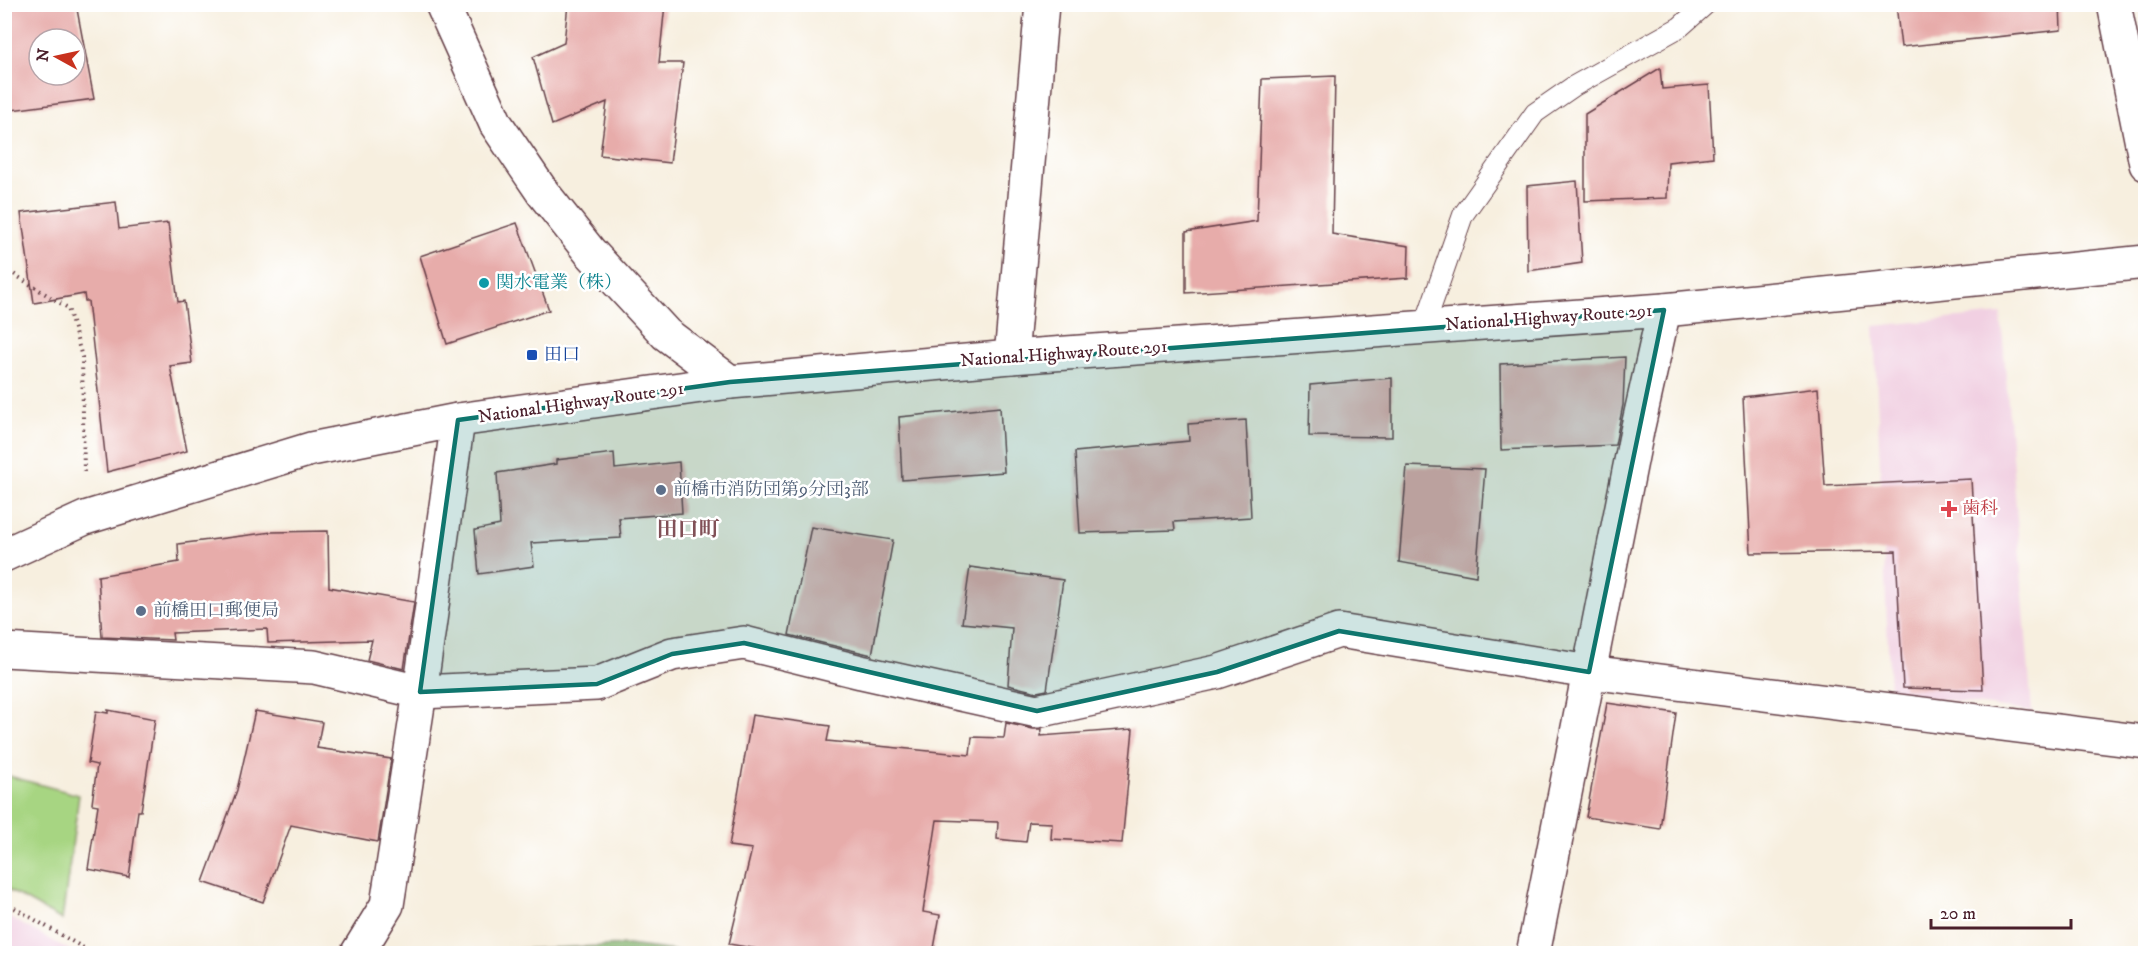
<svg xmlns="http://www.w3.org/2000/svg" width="2150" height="958" viewBox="0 0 2150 958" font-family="'IM FELL DW Pica','Noto Serif JP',serif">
  <rect width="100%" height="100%" fill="#fff"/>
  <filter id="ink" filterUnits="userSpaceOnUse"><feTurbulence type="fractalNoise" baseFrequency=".0167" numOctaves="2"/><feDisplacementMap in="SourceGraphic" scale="12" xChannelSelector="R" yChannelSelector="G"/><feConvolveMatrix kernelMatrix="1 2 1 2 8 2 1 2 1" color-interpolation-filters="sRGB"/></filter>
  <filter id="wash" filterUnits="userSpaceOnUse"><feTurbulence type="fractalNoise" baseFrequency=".008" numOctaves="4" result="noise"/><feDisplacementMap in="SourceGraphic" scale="24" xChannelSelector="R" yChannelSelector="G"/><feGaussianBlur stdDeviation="1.35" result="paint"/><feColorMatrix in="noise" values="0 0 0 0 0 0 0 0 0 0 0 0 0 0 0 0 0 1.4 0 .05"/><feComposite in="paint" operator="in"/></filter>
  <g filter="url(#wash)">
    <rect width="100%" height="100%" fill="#f7efdf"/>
    <!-- built -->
    <g fill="#f1d0e2">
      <path d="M 2001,314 L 2032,712 L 1890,692 L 1874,326 Z"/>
      <path d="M 5,915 L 75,953 L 5,953 Z"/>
    </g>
    <!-- green -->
    <path fill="#a7d582" stroke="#787a56" stroke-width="1.5" d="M 5,775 L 79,795 L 62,920 L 5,888 Z"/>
    <!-- forest -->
    <path fill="#85b670" stroke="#686a4e" stroke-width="1.5" d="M 628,945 L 691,953 L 431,953 L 432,953 Z"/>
    <g id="blocks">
      <!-- building -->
      <g fill="#e7acaa" fill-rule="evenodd">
        <path d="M 4,4 L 76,4 L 94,99 L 4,111 ZM 39,39 L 75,39 L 75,75 L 39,75 Z"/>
        <path d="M 568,4 L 665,4 L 659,63 L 683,63 L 670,163 L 600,155 L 607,102 L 552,125 L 533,57 L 564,43 Z"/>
        <path d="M 1896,4 L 2060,4 L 2061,30 L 1901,47 Z"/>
        <path d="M 1660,68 L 1662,89 L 1709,85 L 1713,157 L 1668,162 L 1667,198 L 1585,201 L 1585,114 Z"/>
        <path d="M 1335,76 L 1332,234 L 1409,246 L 1408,278 L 1186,293 L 1186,232 L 1257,221 L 1262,79 Z"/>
        <path d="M 1577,181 L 1582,263 L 1528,271 L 1527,186 Z"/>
        <path d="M 116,202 L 119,229 L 168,223 L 178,302 L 184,301 L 192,363 L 170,366 L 187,451 L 107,472 L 88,301 L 85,301 L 84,294 L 34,303 L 21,213 Z"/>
        <path d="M 517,223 L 549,310 L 447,344 L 420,256 Z"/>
        <path d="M 1625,357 L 1623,405 L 1615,445 L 1501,450 L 1500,364 Z"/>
        <path d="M 1392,378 L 1392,437 L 1309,436 L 1310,385 Z"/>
        <path d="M 1818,388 L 1825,486 L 1971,479 L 1983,690 L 1903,688 L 1896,551 L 1751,553 L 1743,397 Z"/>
        <path d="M 1000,407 L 1004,472 L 902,480 L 899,417 Z"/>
        <path d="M 1246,420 L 1251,517 L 1174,522 L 1175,530 L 1080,533 L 1075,452 L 1189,441 L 1188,424 Z"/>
        <path d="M 614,453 L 615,469 L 679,462 L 682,513 L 619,518 L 621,538 L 531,543 L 534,566 L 479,574 L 475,530 L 500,525 L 497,473 L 556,464 L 556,460 Z"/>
        <path d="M 1407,466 L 1485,469 L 1476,576 L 1399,562 Z"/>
        <path d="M 811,527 L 893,540 L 872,655 L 789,635 Z"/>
        <path d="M 328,531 L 329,587 L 414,602 L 404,669 L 367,660 L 372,640 L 268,643 L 267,629 L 172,633 L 173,640 L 102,637 L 98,576 L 179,562 L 178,544 L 272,532 Z"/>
        <path d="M 970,567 L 1063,580 L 1047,690 L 1037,692 L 1008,685 L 1012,628 L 962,623 Z"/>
        <path d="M 1607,703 L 1676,713 L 1660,829 L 1586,817 Z"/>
        <path d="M 108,710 L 155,719 L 141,811 L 138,811 L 129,877 L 88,869 L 98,805 L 92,804 L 97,765 L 88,763 L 96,711 L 108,713 Z"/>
        <path d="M 255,711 L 322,722 L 317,748 L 391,759 L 378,842 L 291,825 L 263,902 L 203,882 L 237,790 Z"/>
        <path d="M 752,715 L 830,726 L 827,741 L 970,755 L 972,737 L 1004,738 L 1006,723 L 1033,729 L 1042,729 L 1041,736 L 1133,729 L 1122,843 L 1051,839 L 1052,823 L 1029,822 L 1026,842 L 997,839 L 998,822 L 937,820 L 923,912 L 940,915 L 933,954 L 787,954 L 729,944 L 752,849 L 729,846 Z"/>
      </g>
    </g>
  </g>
  <g filter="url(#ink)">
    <use href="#blocks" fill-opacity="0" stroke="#643e46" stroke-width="1.5"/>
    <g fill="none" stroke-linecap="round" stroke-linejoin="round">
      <defs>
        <path id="lane" d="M 1424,327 L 1463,215 L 1535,113 L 1574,86 L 1680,27 L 1706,4"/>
        <g id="street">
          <path d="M 442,4 L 496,124 L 543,193 L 590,252 L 666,334 L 730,382"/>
          <path d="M 1011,357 L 1042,4"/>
          <path d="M 4,650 L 314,667 L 420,692 L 597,684 L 672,654 L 744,643 L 861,672 L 1037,711 L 1217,672 L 1339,631 L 1589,672 L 2146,742"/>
          <path d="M 357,954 L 387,905 L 420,692 L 458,420"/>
          <path d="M 1533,954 L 1637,431 L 1664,310"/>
        </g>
        <path id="secondary" d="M 2114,4 L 2146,164"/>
        <path id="highway" d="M 4,555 L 85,518 L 311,449 L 458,420 L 730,382 L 1011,357 L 1664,310 L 2146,262"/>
      </defs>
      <!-- lane casing -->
      <use href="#lane" stroke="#643e46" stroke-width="22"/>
      <!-- street casing -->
      <use href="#street" stroke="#643e46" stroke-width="36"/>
      <!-- secondary casing -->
      <use href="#secondary" stroke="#643e46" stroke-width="36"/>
      <!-- highway casing -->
      <use href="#highway" stroke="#643e46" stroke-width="36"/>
      <!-- path -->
      <g stroke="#643e46" stroke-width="4" stroke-dasharray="1.5 4.5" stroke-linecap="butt">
        <path d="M 4,268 L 68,308 L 82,357 L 84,475"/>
        <path d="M 4,902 L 94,954"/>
      </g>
      <!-- lane -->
      <use href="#lane" stroke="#fff" stroke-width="20"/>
      <!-- street -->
      <use href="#street" stroke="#fff" stroke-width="33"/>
      <!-- secondary -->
      <use href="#secondary" stroke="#fff" stroke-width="33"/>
      <!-- highway -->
      <use href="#highway" stroke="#fff" stroke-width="33"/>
    </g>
  </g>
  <!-- marked area -->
  <path fill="#0f766e" fill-opacity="0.2" stroke="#0f766e" stroke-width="4.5" stroke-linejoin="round" d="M 1664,310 L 1589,672 L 1339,631 L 1217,672 L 1037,711 L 744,643 L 672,654 L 597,684 L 420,692 L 458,420 L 730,382 Z"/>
  <!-- markers -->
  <circle fill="#0f9aa8" stroke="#fff" stroke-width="2" cx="484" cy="283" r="6"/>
  <rect fill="#1a4fb4" stroke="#fff" stroke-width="2" x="526" y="349" width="12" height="12" rx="3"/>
  <g fill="#5c6f8a" stroke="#fff" stroke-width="2">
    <circle cx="661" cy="490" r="6"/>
    <circle cx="141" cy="611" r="6"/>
  </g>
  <path fill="#e0444e" stroke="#fff" stroke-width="2" d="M1946 500h6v6h6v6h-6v6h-6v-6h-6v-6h6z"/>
  <g text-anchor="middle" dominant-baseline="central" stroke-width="5" stroke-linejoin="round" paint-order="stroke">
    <!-- culture labels -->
    <g font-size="18" fill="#0d838f" stroke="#fff" text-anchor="start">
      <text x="496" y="283">関水電業（株）</text>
    </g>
    <!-- street labels -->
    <g font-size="18" fill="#4a1f2b" stroke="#fff">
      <text transform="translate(1549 318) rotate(-4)">National Highway Route 291</text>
      <text transform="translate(1064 354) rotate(-4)">National Highway Route 291</text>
      <text transform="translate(581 403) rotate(-8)">National Highway Route 291</text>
    </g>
    <!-- transit labels -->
    <g font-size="18" fill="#164399" stroke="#fff" text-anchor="start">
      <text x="544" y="355">田口</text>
    </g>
    <!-- service labels -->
    <g font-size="18" fill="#4e5e75" stroke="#fff" text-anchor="start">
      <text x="673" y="490">前橋市消防団第9分団3部</text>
      <text x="153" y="611">前橋田口郵便局</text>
    </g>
    <!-- health labels -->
    <g font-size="18" fill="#be3a42" stroke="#fff" text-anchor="start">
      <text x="1962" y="509">歯科</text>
    </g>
    <!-- quarter labels -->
    <g font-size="21" font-weight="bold" fill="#815057" stroke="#fff">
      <text x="688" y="530">田口町</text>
    </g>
  </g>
  <!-- margin -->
  <rect width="2150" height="958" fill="none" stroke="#fff" stroke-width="24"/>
  <!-- north arrow -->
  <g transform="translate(57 57) rotate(278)"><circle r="28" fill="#ffffff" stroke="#b7a5aa" stroke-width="1.5"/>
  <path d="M0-4.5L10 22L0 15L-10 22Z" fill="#c8321e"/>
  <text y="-9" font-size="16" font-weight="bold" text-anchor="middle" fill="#4a1f2b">N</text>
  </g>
  <!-- scale -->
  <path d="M1931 919v9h140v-9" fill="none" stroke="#4a1f2b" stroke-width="3"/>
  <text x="1940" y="919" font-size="18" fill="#4a1f2b" stroke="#ffffff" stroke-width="4.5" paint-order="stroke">20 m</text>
</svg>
